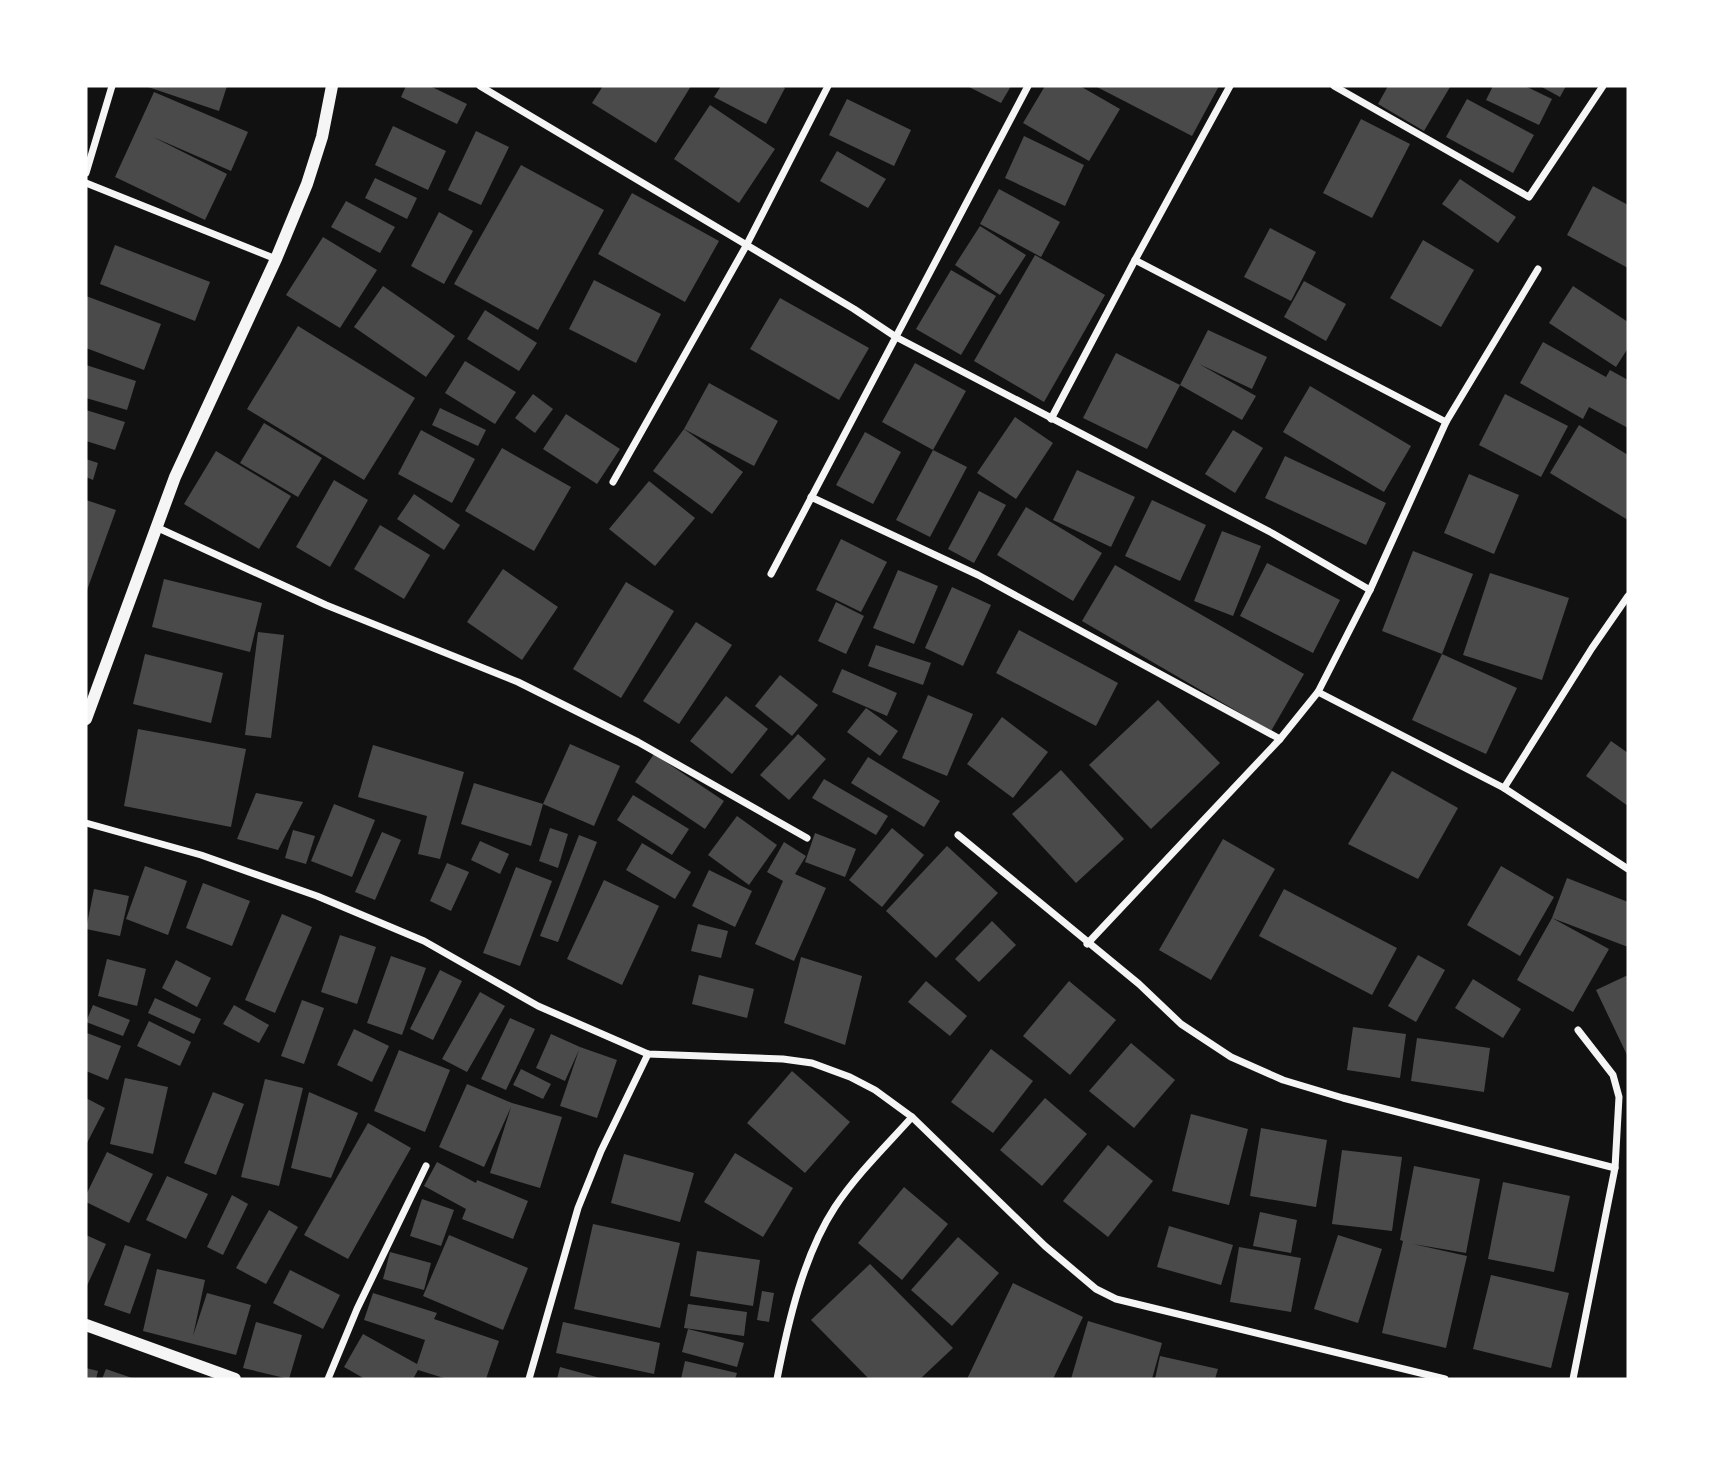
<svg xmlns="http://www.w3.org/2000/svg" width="1714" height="1465" viewBox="0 0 1714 1465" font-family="'PT Sans',sans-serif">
  <rect width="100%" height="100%" fill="#111"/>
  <!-- building -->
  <g fill="#4a4a4a">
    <path d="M 145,86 L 227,86 L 219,111 Z"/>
    <path d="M 406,86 L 430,86 L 467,104 L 457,124 L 401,97 Z"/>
    <path d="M 603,86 L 691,86 L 656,143 L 592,103 Z"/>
    <path d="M 721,86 L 781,86 L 785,88 L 766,124 L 714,97 Z"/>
    <path d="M 967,86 L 1011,86 L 1001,103 Z"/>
    <path d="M 1045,86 L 1080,86 L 1120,109 L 1089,161 L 1023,123 Z"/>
    <path d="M 1095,86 L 1219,86 L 1192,136 Z"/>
    <path d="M 1388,86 L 1447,86 L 1450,87 L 1424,131 L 1378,104 Z"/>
    <path d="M 1493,86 L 1525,86 L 1552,99 L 1539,125 L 1486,100 Z"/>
    <path d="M 1540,86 L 1566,86 L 1560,97 Z"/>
    <path d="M 154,92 L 248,132 L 231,171 L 153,137 L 227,174 L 205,220 L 115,177 Z"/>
    <path d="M 847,99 L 911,130 L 894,166 L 829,135 Z"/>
    <path d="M 1467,99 L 1534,135 L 1513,173 L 1446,137 Z"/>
    <path d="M 710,105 L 775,149 L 739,203 L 674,159 Z"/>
    <path d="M 1361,119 L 1410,144 L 1372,218 L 1323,193 Z"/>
    <path d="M 393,126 L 446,151 L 428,190 L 375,165 Z"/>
    <path d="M 476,131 L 509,147 L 481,205 L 448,190 Z"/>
    <path d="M 1024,136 L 1084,165 L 1065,206 L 1005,178 Z"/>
    <path d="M 837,151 L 886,179 L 868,208 L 820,181 Z"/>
    <path d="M 521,165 L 604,210 L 538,330 L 454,284 Z"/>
    <path d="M 375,178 L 417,198 L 407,219 L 365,198 Z"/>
    <path d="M 1460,179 L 1516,217 L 1498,243 L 1442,204 Z"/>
    <path d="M 1593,186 L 1628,205 L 1628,268 L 1567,235 Z"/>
    <path d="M 999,189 L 1060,222 L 1041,257 L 980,224 Z"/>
    <path d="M 632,193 L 719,241 L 685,302 L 598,254 Z"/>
    <path d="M 346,201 L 395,227 L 380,253 L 331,227 Z"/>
    <path d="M 439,212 L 473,231 L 444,284 L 411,266 Z"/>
    <path d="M 980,226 L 1026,255 L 1000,295 L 955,265 Z"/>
    <path d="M 1270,228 L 1316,252 L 1291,301 L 1244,277 Z"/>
    <path d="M 323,237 L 377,270 L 340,328 L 286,295 Z"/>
    <path d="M 1423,240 L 1474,270 L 1441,327 L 1390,298 Z"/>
    <path d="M 115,245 L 210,282 L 195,321 L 100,284 Z"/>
    <path d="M 1035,255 L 1105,295 L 1044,402 L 974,361 Z"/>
    <path d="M 951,270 L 996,296 L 961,355 L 916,329 Z"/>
    <path d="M 594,280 L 661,314 L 636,363 L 569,329 Z"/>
    <path d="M 1304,281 L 1346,304 L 1326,341 L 1284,317 Z"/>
    <path d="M 383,286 L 455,336 L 426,377 L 354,327 Z"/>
    <path d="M 1573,286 L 1628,322 L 1628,348 L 1616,367 L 1549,323 Z"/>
    <path d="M 86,296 L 161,324 L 144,370 L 86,348 Z"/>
    <path d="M 780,298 L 869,348 L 839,400 L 750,349 Z"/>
    <path d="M 485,310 L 537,343 L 519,371 L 467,339 Z"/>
    <path d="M 298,326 L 415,398 L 364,480 L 247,409 Z"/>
    <path d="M 1208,330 L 1267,357 L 1252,389 L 1199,364 L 1256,396 L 1242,420 L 1180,385 Z"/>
    <path d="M 1543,342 L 1606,377 L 1610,370 L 1628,380 L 1628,428 L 1589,407 L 1583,419 L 1520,383 Z"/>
    <path d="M 1116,353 L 1180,385 L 1147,449 L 1083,418 Z"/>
    <path d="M 465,361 L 516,392 L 495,424 L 445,393 Z"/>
    <path d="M 915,363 L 966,391 L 933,450 L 882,422 Z"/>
    <path d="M 86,365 L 136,381 L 127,410 L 86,398 Z"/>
    <path d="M 709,383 L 778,421 L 754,466 L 684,429 Z"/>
    <path d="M 1310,386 L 1411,446 L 1384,492 L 1283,432 Z"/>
    <path d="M 533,394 L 553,409 L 535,433 L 515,418 Z"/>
    <path d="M 1505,394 L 1568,426 L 1541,477 L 1479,445 Z"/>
    <path d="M 440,408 L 486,430 L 478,446 L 432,425 Z"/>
    <path d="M 86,410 L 125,422 L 115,450 L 86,441 Z"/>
    <path d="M 566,414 L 620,449 L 597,484 L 543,449 Z"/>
    <path d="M 1015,417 L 1053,443 L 1016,499 L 977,473 Z"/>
    <path d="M 264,423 L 322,458 L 298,497 L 240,463 Z"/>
    <path d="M 1579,425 L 1628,455 L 1628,520 L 1550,473 Z"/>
    <path d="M 684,429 L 743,472 L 712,514 L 653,471 Z"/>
    <path d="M 421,430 L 475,459 L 452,503 L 398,474 Z"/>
    <path d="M 1233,430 L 1263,448 L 1235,493 L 1205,474 Z"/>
    <path d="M 865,432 L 901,452 L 873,504 L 836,485 Z"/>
    <path d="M 502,448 L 571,487 L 534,551 L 465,511 Z"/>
    <path d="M 933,450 L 967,467 L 930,537 L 896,520 Z"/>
    <path d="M 216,451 L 291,496 L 259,549 L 184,504 Z"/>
    <path d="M 1285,456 L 1386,503 L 1366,545 L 1265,498 Z"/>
    <path d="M 86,459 L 98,463 L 93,480 L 86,477 Z"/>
    <path d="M 1077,470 L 1135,497 L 1111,547 L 1053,520 Z"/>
    <path d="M 1469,474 L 1519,495 L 1494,554 L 1444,533 Z"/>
    <path d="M 334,480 L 368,500 L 330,567 L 296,547 Z"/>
    <path d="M 649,481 L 695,518 L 655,566 L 609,529 Z"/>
    <path d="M 979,491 L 1006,505 L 974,563 L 948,549 Z"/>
    <path d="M 414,494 L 460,525 L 444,550 L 397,519 Z"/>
    <path d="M 86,500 L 116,510 L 86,593 Z"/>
    <path d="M 1152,500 L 1206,525 L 1180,581 L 1125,556 Z"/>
    <path d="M 1026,507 L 1102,553 L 1073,601 L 997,555 Z"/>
    <path d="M 380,525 L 430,555 L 404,599 L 354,569 Z"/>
    <path d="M 1222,531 L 1261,546 L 1233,616 L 1194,601 Z"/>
    <path d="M 841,539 L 887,562 L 861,612 L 816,590 Z"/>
    <path d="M 1413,551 L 1473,574 L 1442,654 L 1382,631 Z"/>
    <path d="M 1267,563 L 1340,600 L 1313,653 L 1240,616 Z"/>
    <path d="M 1115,565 L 1304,674 L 1271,731 L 1082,621 Z"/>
    <path d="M 503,569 L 558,607 L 522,660 L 467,622 Z"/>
    <path d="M 898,570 L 938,586 L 914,644 L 873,628 Z"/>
    <path d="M 1490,573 L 1569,598 L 1542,680 L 1463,655 Z"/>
    <path d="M 164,579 L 262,603 L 250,652 L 152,627 Z"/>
    <path d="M 626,582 L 674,611 L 621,698 L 573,669 Z"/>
    <path d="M 952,587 L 991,605 L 963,666 L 925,648 Z"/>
    <path d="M 836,602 L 864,616 L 846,654 L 818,641 Z"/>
    <path d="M 696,622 L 732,645 L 679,724 L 643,701 Z"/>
    <path d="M 1019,630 L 1118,683 L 1096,726 L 996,673 Z"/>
    <path d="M 258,632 L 284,635 L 271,738 L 245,735 Z"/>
    <path d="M 876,645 L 931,663 L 923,685 L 868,666 Z"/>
    <path d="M 145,654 L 223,673 L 211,723 L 133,704 Z"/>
    <path d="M 1442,654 L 1517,688 L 1486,754 L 1412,720 Z"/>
    <path d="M 842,669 L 897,693 L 887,716 L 832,692 Z"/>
    <path d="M 780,675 L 818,705 L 792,736 L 755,706 Z"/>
    <path d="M 928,695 L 973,714 L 947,776 L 902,758 Z"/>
    <path d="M 726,696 L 768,729 L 732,774 L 690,741 Z"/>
    <path d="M 1158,700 L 1220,763 L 1151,829 L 1089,765 Z"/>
    <path d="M 866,708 L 898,731 L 880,756 L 847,732 Z"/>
    <path d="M 1002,717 L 1048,752 L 1013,798 L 967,764 Z"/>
    <path d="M 138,729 L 246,749 L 231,827 L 124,806 Z"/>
    <path d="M 798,734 L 826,759 L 789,800 L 760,775 Z"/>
    <path d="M 1611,741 L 1628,753 L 1628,806 L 1586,776 Z"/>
    <path d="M 570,744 L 620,766 L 594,826 L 543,804 Z"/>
    <path d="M 373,745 L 464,772 L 440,859 L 418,854 L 427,816 L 358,797 Z"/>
    <path d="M 654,754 L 724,801 L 705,829 L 635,782 Z"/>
    <path d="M 868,757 L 940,801 L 924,827 L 851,783 Z"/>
    <path d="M 1061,770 L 1124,839 L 1076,883 L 1012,814 Z"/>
    <path d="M 1392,771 L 1458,808 L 1418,879 L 1348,844 Z"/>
    <path d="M 824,779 L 888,816 L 876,835 L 812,798 Z"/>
    <path d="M 474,783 L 543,804 L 531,846 L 461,824 Z"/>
    <path d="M 256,793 L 303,802 L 278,850 L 237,839 Z"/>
    <path d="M 633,795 L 689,829 L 672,855 L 617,820 Z"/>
    <path d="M 334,804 L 375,820 L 352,877 L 311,861 Z"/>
    <path d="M 737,816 L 777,845 L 749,885 L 708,855 Z"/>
    <path d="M 550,828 L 568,834 L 558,868 L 539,861 Z"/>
    <path d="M 892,828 L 924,855 L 882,907 L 849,880 Z"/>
    <path d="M 293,830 L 315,836 L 306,864 L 285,858 Z"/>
    <path d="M 382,832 L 401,840 L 375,900 L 355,892 Z"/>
    <path d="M 815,833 L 856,849 L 845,877 L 805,862 Z"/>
    <path d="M 579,835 L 597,842 L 558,942 L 540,936 Z"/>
    <path d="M 1223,839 L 1275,869 L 1211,980 L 1159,950 Z"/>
    <path d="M 480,841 L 509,854 L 500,874 L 471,860 Z"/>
    <path d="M 784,842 L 806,856 L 795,874 L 826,888 L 794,961 L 755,944 L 783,881 L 767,872 Z"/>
    <path d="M 642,843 L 691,872 L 675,899 L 626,870 Z"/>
    <path d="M 947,846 L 998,893 L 936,958 L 886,911 Z"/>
    <path d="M 447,863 L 469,872 L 451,911 L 430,901 Z"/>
    <path d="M 145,866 L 187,881 L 168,935 L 126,919 Z"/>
    <path d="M 1501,866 L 1554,897 L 1520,956 L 1467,925 Z"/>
    <path d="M 516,867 L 552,881 L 520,966 L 483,953 Z"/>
    <path d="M 709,870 L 752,891 L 735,927 L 692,906 Z"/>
    <path d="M 1567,878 L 1628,902 L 1628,947 L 1552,918 L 1609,949 L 1573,1012 L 1517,980 L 1552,918 Z"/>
    <path d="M 604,880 L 659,906 L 622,985 L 567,959 Z"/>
    <path d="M 203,883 L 250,901 L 232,946 L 186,928 Z"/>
    <path d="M 94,889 L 129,896 L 120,936 L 86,929 Z"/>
    <path d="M 1284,889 L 1397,948 L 1372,995 L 1259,936 Z"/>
    <path d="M 282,914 L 312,927 L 275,1013 L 245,1000 Z"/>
    <path d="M 992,921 L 1016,945 L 979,982 L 955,959 Z"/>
    <path d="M 698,924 L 728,931 L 721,958 L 691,951 Z"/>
    <path d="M 340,935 L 376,947 L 357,1004 L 321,992 Z"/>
    <path d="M 1418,955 L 1445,970 L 1416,1022 L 1388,1006 Z"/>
    <path d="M 391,956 L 426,968 L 402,1035 L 367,1023 Z"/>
    <path d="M 801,957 L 862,976 L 845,1045 L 784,1023 Z"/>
    <path d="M 107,959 L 146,969 L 137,1006 L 98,996 Z"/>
    <path d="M 176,960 L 211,978 L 197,1007 L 162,988 Z"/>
    <path d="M 440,970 L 462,981 L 433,1040 L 410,1029 Z"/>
    <path d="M 699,975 L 754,989 L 747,1018 L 692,1004 Z"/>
    <path d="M 1628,975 L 1628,1057 L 1596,990 Z"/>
    <path d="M 1473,979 L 1521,1009 L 1503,1038 L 1455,1008 Z"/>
    <path d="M 926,981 L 967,1016 L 950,1036 L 908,1002 Z"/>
    <path d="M 1069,981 L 1116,1020 L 1070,1075 L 1023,1036 Z"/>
    <path d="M 480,992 L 505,1006 L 467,1072 L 442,1059 Z"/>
    <path d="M 155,998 L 201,1019 L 194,1034 L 148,1013 Z"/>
    <path d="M 302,1000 L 324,1008 L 304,1064 L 281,1056 Z"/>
    <path d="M 93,1005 L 130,1020 L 123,1036 L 86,1022 Z"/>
    <path d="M 234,1005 L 269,1025 L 259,1043 L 223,1024 Z"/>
    <path d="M 510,1018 L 535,1029 L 506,1090 L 481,1079 Z"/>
    <path d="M 149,1021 L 191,1042 L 180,1066 L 137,1046 Z"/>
    <path d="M 1353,1027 L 1406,1034 L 1400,1078 L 1347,1070 Z"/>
    <path d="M 354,1029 L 389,1046 L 372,1082 L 337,1065 Z"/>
    <path d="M 87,1033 L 121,1046 L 108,1080 L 86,1071 Z"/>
    <path d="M 551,1034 L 580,1047 L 617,1060 L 597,1118 L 560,1106 L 579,1050 L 565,1081 L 536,1068 Z"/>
    <path d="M 1417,1038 L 1490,1048 L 1484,1092 L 1411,1081 Z"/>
    <path d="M 1131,1043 L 1175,1080 L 1134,1128 L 1089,1091 Z"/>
    <path d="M 991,1049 L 1033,1081 L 993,1133 L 951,1102 Z"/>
    <path d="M 399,1050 L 450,1070 L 425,1132 L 374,1111 Z"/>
    <path d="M 521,1069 L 551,1084 L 543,1099 L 513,1085 Z"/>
    <path d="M 792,1071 L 850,1122 L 805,1173 L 747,1123 Z"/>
    <path d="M 125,1078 L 168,1087 L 153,1154 L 110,1144 Z"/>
    <path d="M 265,1079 L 303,1088 L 279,1186 L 241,1177 Z"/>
    <path d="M 467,1084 L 512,1103 L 562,1117 L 540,1188 L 490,1173 L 511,1107 L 484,1167 L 439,1147 Z"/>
    <path d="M 213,1092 L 244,1104 L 216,1175 L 184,1163 Z"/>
    <path d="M 309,1092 L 358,1113 L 331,1178 L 291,1168 Z"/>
    <path d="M 86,1098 L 105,1108 L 86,1145 Z"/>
    <path d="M 1045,1098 L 1087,1134 L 1042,1186 L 1000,1150 Z"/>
    <path d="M 1191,1114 L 1248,1129 L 1229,1205 L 1172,1191 Z"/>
    <path d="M 368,1123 L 411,1148 L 348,1259 L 304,1235 Z"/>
    <path d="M 1261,1128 L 1327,1140 L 1316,1207 L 1250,1196 Z"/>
    <path d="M 1108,1145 L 1153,1181 L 1108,1237 L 1063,1201 Z"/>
    <path d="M 1342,1150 L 1402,1157 L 1392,1231 L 1332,1224 Z"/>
    <path d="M 107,1152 L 153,1174 L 129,1223 L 86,1202 L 86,1195 Z"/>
    <path d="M 735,1153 L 793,1188 L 763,1237 L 704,1202 Z"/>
    <path d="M 624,1154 L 694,1173 L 680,1222 L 611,1203 Z"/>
    <path d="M 437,1162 L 476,1183 L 477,1180 L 528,1201 L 513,1239 L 462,1219 L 466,1209 L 424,1186 Z"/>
    <path d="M 1414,1166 L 1480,1179 L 1466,1253 L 1413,1244 L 1467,1256 L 1446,1348 L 1382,1333 L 1403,1241 L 1400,1240 Z"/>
    <path d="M 167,1176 L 208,1194 L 186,1239 L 146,1220 Z"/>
    <path d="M 1503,1182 L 1570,1196 L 1554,1272 L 1488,1259 Z"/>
    <path d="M 904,1187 L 948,1224 L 902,1280 L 858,1243 Z"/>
    <path d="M 232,1195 L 248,1204 L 223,1255 L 207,1247 Z"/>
    <path d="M 422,1199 L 454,1210 L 441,1246 L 410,1236 Z"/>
    <path d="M 269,1210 L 298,1227 L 266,1284 L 236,1268 Z"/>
    <path d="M 1260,1212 L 1297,1220 L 1291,1253 L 1253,1246 Z"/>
    <path d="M 593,1224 L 680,1243 L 660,1328 L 574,1309 Z"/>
    <path d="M 1169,1226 L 1233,1245 L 1221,1285 L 1157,1267 Z"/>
    <path d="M 86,1235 L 106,1244 L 86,1288 Z"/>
    <path d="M 449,1235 L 528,1268 L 503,1330 L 423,1296 Z"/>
    <path d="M 1338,1235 L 1382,1249 L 1358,1323 L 1314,1309 Z"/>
    <path d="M 958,1237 L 999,1273 L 952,1326 L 911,1290 Z"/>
    <path d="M 125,1245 L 151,1254 L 130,1314 L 104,1305 Z"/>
    <path d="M 1239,1247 L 1301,1258 L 1291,1312 L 1230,1302 Z"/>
    <path d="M 697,1251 L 760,1260 L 753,1306 L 690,1296 Z"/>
    <path d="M 390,1252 L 431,1263 L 424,1290 L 383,1279 Z"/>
    <path d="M 870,1264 L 953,1348 L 920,1379 L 869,1379 L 811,1320 Z"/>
    <path d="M 157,1269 L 205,1280 L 193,1336 L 207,1293 L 251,1305 L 236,1355 L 143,1331 Z"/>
    <path d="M 290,1270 L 340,1295 L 323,1329 L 273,1303 Z"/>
    <path d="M 1491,1275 L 1569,1293 L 1551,1368 L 1473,1349 Z"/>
    <path d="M 1013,1283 L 1083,1317 L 1053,1379 L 967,1379 Z"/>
    <path d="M 762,1291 L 774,1293 L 769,1322 L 757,1320 Z"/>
    <path d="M 373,1293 L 437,1313 L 434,1319 L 499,1341 L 486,1379 L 447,1379 L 418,1370 L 413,1379 L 365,1379 L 344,1367 L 363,1334 L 417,1364 L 425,1340 L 364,1320 Z"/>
    <path d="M 688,1304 L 747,1312 L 744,1336 L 684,1328 Z"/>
    <path d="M 1088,1321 L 1162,1343 L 1152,1379 L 1071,1379 Z"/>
    <path d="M 256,1322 L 302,1335 L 289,1379 L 243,1368 Z"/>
    <path d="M 563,1322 L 660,1343 L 654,1374 L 556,1353 Z"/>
    <path d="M 688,1329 L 744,1343 L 737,1367 L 682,1352 Z"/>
    <path d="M 1160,1356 L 1218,1369 L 1215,1379 L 1155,1379 Z"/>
    <path d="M 685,1361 L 737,1373 L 735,1379 L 681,1379 Z"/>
    <path d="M 560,1367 L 600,1378 L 600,1379 L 557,1379 Z"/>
    <path d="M 86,1368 L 98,1371 L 96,1379 L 86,1379 Z"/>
    <path d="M 106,1369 L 135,1379 L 102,1379 Z"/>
  </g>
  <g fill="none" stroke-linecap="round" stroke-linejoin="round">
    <!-- minor -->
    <g stroke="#f5f5f5" stroke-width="7">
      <path d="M 480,86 L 854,309 L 896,337 L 1272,533 L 1370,590"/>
      <path d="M 1230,86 L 1135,260 L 1446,422"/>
      <path d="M 1334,86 L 1529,197 L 1603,86"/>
      <path d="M 86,173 L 112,86"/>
      <path d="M 86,183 L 276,259"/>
      <path d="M 1051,419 L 1135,260"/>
      <path d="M 613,482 L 746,246 L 828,86"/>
      <path d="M 811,497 L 978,575 L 1280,739"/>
      <path d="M 156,527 L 326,605 L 518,682 L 638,742 L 807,838"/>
      <path d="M 771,574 L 1028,86"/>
      <path d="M 1318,692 L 1504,788 L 1592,648 L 1628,596"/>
      <path d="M 1504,788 L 1628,869"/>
      <path d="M 86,823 L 201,855 L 317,896 L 424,941 L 538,1006 L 648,1054 L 783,1059 L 812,1063 L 850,1077 L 875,1090 L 912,1117 L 1045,1246 L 1096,1289 L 1116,1299 L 1445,1379"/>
      <path d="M 958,835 L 1139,984 L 1181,1024 L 1231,1057 L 1283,1080 L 1343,1098 L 1615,1168"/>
      <path d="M 1087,944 L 1280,739 L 1318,692 L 1370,590 L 1446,422 L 1538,269"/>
      <path d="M 328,1379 L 357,1309 L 426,1166"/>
      <path d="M 529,1379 L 578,1208 L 601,1151 L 648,1054"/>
      <path d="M 777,1379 C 788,1323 803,1256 835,1207 C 857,1174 886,1146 912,1117"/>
      <path d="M 1573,1379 L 1615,1168 L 1619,1097 L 1613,1075 L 1578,1030"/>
    </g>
    <!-- tertiary -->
    <g stroke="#f5f5f5" stroke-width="12">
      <path d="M 86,719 L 175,477 L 276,259 L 307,184 L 322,137 L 332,86"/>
      <path d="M 86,1325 L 235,1379"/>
    </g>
  </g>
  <!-- border -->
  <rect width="1714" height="1465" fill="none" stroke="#ffffff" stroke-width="175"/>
</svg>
